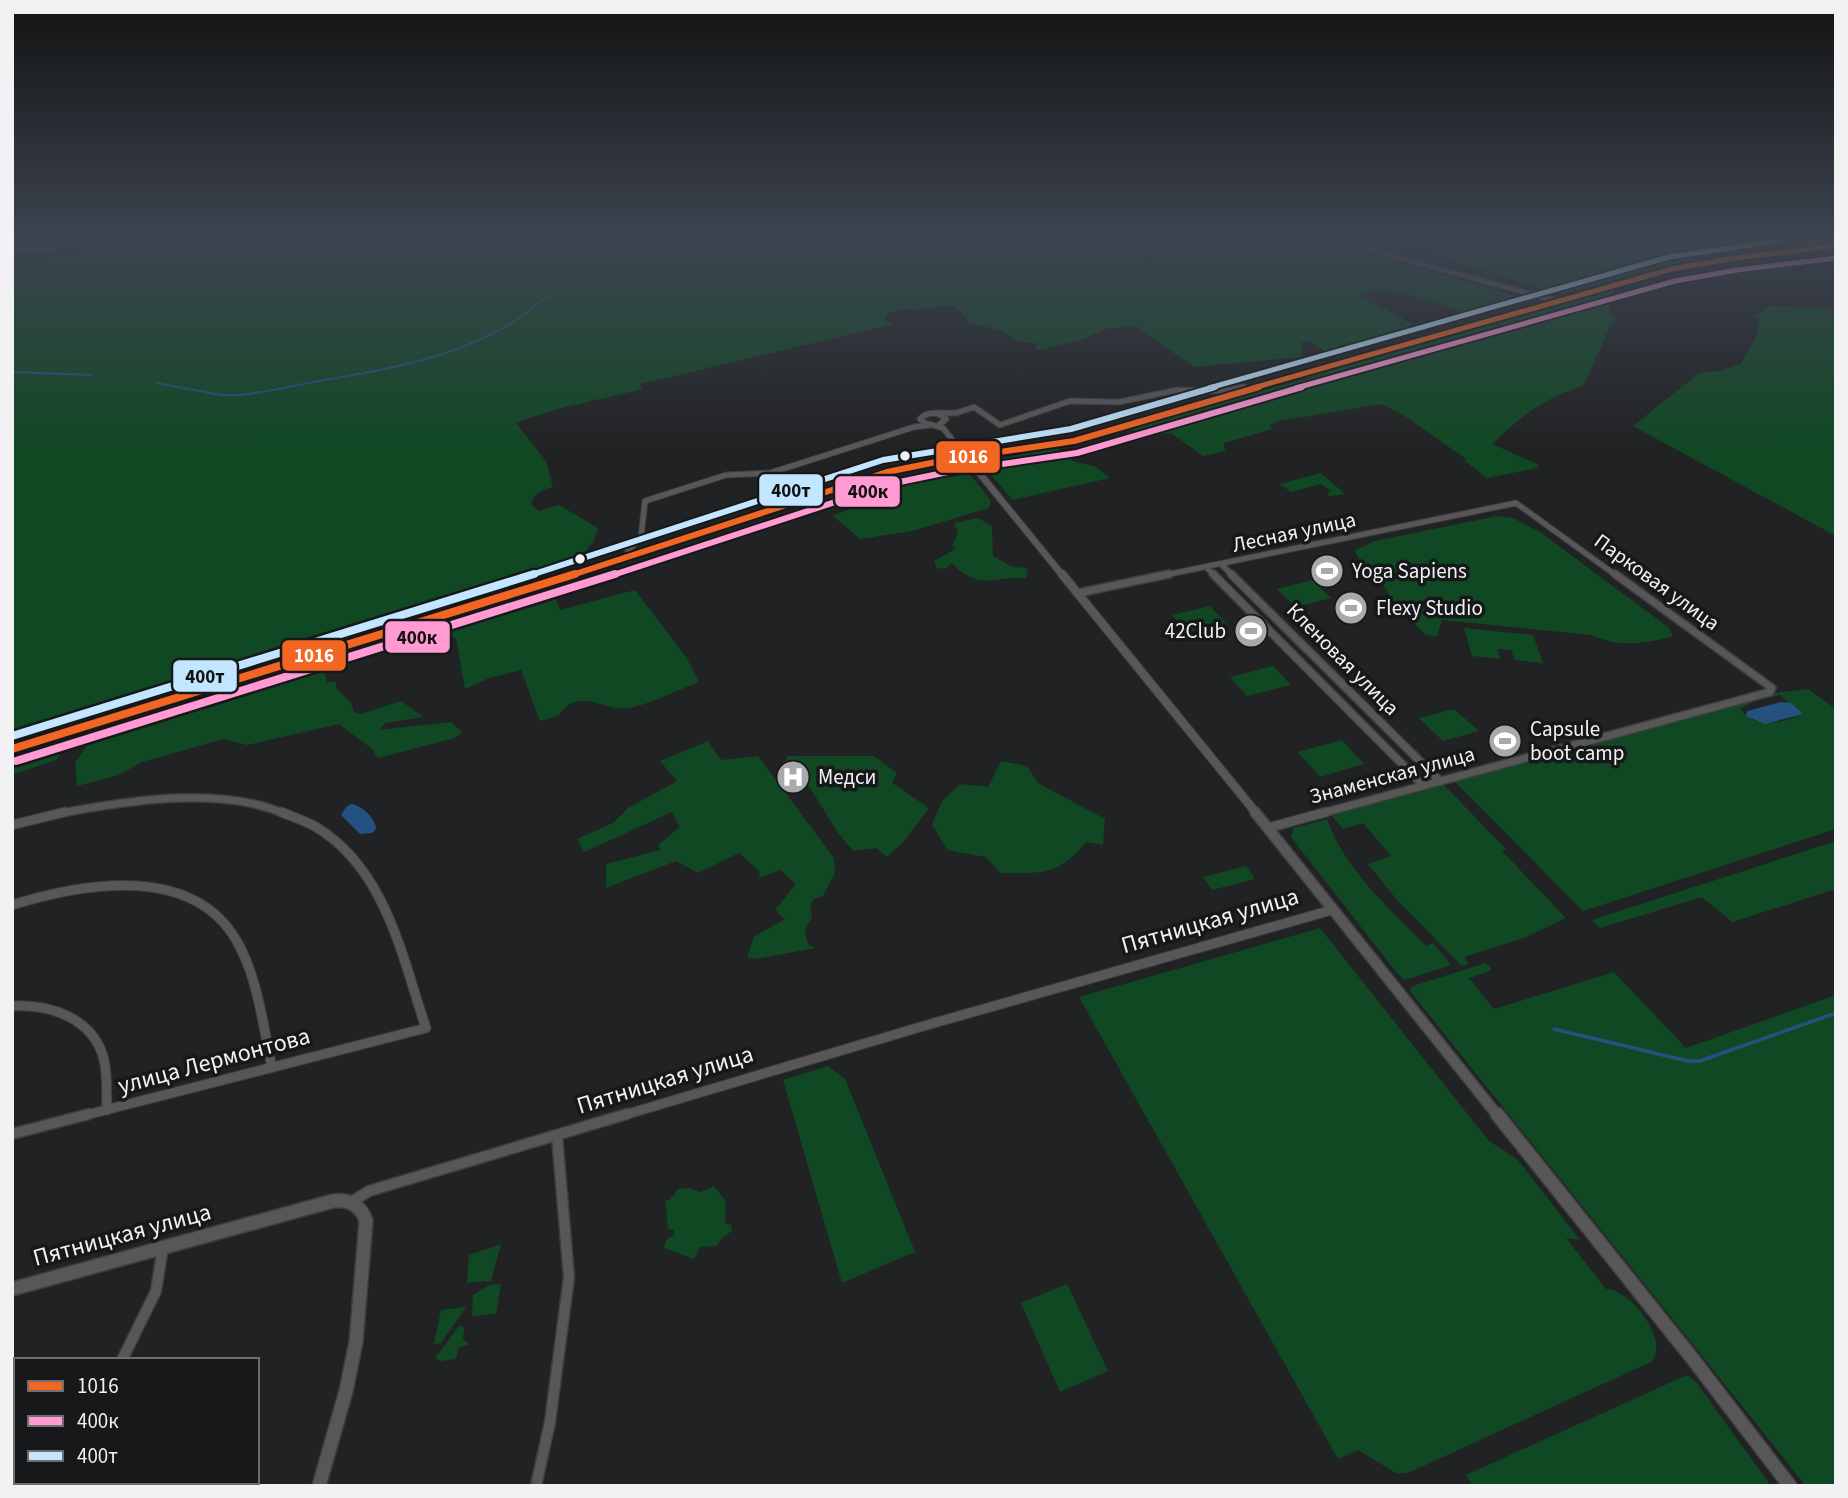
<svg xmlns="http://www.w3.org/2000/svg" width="1848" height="1498" viewBox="0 0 1848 1498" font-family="'Source Sans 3',sans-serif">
  <rect width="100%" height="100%" fill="#212223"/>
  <!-- green -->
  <g fill="#114824" fill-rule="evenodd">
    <path d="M 108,240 L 1159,240 L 1174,241 L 1174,244 L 1186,248 L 1151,261 L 1141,260 L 1141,265 L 1211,240 L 1319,240 L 1523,298 L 1529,302 L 1438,328 L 1432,327 L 1457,314 L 1458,311 C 1431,301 1383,281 1358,295 L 1421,328 L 1421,331 L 1333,356 L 1309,341 L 1300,343 L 1303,351 L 1301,357 L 1194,367 L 1136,326 L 1105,329 L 1084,339 L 1040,350 L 1034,347 L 1039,344 L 1017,341 L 999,330 L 970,323 L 956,307 L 950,305 L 917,310 L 903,309 L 888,313 L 884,320 L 894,324 L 640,384 L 642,389 C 600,400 556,407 516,423 L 546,461 L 553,488 C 543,487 533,495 531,504 L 539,511 L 559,505 L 598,528 C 592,558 563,564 537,576 L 12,739 L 12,260 L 79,256 L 109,242 Z"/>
    <path d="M 1408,240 L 1798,240 L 1812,244 L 1792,245 L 1782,241 L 1761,245 L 1767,249 L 1688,260 L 1560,294 L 1460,263 Z"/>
    <path d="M 1609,288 L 1615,291 L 1609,312 L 1616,320 L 1609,329 L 1583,386 C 1540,400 1525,414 1492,444 L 1539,465 L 1537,468 L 1487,478 L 1465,461 L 1466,459 L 1405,416 L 1382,404 L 1279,421 L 1270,425 L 1272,429 L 1224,443 L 1225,451 L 1203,456 L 1171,433 L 1138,435 L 1130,427 L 1308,378 L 1308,376 Z"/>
    <path d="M 1770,306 L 1836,309 L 1836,536 L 1633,426 L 1699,373 L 1720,371 L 1741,364 L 1758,333 L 1759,318 L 1749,315 L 1763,313 L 1764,308 Z"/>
    <path d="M 1056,448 L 1073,461 L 1096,467 L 1110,478 L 1013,500 L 983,466 L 982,462 Z"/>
    <path d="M 955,465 L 965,468 L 991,501 L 989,508 L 912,531 L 860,539 L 833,516 L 877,498 L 878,490 C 905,487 928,472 955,465 Z"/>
    <path d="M 1321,473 L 1345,494 L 1329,496 L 1327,493 L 1331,491 L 1321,484 L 1291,492 L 1280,484 Z"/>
    <path d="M 1497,516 L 1513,518 L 1540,532 L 1668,627 L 1673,636 C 1644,644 1620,648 1591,635 L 1442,620 L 1437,636 L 1426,635 L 1394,604 L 1385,587 L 1358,558 L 1355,550 L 1375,541 Z"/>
    <path d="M 978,518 L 992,526 L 993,556 L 1013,567 L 1026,568 L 1028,572 L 1026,578 C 989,576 983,592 951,563 L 945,569 L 937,568 L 934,561 L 956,549 L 952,545 L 958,533 L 954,523 Z"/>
    <path d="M 1312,580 L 1331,598 L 1296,607 L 1277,589 Z"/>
    <path d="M 546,588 L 555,597 L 560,610 L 635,590 L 686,657 L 699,682 C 677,690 653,703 630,708 C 605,713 579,684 558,716 L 540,721 L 521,670 L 489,678 L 465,689 L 456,639 L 445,631 C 473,607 511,599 546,588 Z"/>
    <path d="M 1210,606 L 1226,623 L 1188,632 L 1172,615 Z"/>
    <path d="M 1464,628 L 1533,635 L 1543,663 L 1515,660 L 1511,650 L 1497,649 L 1500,659 L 1472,656 Z"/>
    <path d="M 321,660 L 327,682 L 336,682 L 336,688 L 351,703 L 354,712 L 361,714 L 401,701 L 424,717 L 385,723 L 379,730 L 451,722 L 462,732 L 455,738 L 378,758 L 372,749 L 339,724 L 247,745 L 223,739 L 142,762 L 119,775 L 77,786 L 75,763 L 95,734 L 162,713 L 162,710 Z"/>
    <path d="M 1273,666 L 1291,685 L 1247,696 L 1230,677 Z"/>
    <path d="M 1808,689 L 1836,709 L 1836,829 L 1583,911 L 1455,782 L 1668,721 L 1774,693 ZM 1780,695 L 1802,714 C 1781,724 1756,729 1740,709 L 1753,702 Z"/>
    <path d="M 1454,709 L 1479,731 L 1443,741 L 1419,718 Z"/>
    <path d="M 73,736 L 56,760 L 12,775 L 12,753 Z"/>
    <path d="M 1342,740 L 1364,764 L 1320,777 L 1298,752 Z"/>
    <path d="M 708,741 L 721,760 L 758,756 L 834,858 L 835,873 L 823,896 L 814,899 L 810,905 L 812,918 C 804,926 804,935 809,945 L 816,948 L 755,959 L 747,957 L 754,937 L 785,919 L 775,910 L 796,884 L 780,870 L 760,878 L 759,871 L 739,853 L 698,873 L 676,861 L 606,888 L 606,864 L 661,850 L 658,845 L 680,827 L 672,812 L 584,852 L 577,839 L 613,823 L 628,808 L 677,781 L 660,761 Z"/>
    <path d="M 788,756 L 874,756 L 897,773 L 892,783 L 929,808 L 904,841 L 887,857 L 877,848 L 854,851 C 825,823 819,788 785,762 Z"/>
    <path d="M 1001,761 L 1027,766 L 1038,783 L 1105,819 L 1103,845 L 1086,842 C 1058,876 1042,873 1000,873 L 986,857 L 947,850 L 932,824 L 942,801 L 960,784 L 988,787 Z"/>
    <path d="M 1443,784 L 1506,849 L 1502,851 L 1566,918 L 1524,938 L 1464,957 L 1469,964 L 1462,966 L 1398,901 L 1368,864 L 1391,856 L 1363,823 L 1343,829 L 1331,815 Z"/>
    <path d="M 1327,819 C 1345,870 1389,908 1426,946 L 1433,943 L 1451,965 L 1405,980 L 1397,973 L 1294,841 L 1291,836 L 1294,828 Z"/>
    <path d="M 1836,841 L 1836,889 L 1732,922 L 1702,897 L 1600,928 L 1592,920 Z"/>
    <path d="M 1246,866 L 1255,879 L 1212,890 L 1203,877 Z"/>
    <path d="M 1320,928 L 1489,1141 L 1518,1160 L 1580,1240 L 1566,1238 L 1606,1289 C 1630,1289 1671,1341 1651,1362 L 1408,1473 L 1396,1473 L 1358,1450 L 1338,1459 L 1079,997 Z"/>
    <path d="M 1486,963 L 1492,970 L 1469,978 L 1494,1009 L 1614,972 L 1686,1048 L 1836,995 L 1836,1486 L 1806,1486 L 1410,991 L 1413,986 Z"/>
    <path d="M 828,1066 L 845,1079 L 915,1252 L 842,1283 L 783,1080 Z"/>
    <path d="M 714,1186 L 726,1202 L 725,1223 L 731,1225 L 732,1231 L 722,1238 L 716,1246 L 700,1247 L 694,1259 L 664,1248 L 666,1240 L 674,1235 L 674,1231 L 668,1228 L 665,1201 L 670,1200 L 678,1189 L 688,1188 L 701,1192 Z"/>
    <path d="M 501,1244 L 491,1281 L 467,1283 L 469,1255 Z"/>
    <path d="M 501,1284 L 496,1314 L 472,1316 L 473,1295 L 489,1285 Z"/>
    <path d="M 1067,1284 L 1108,1371 L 1060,1392 L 1021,1303 Z"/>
    <path d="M 466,1307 L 441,1343 L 434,1344 L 441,1310 Z"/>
    <path d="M 459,1326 L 464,1327 L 463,1339 L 469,1344 L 458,1348 L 456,1359 L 440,1361 L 435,1358 Z"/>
    <path d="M 1687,1375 L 1696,1382 L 1771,1486 L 1473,1486 L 1466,1475 Z"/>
  </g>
  <!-- water -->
  <g fill="#24517f">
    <path d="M 41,241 L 70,242 L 49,251 L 12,253 L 12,245 Z"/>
    <path d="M 1781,702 L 1791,703 L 1803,714 L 1765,724 L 1746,716 L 1747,711 Z"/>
    <path d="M 351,804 C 362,805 376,819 376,829 L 372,833 L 360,834 L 341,815 L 346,807 Z"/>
  </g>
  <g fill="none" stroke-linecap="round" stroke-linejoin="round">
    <!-- stream-far1 -->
    <g stroke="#24517f" stroke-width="2">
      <path d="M 12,372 L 92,375"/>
      <path d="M 157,383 L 221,395 L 240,395 C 268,392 296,385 324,380 C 405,366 489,352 550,293"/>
    </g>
    <!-- stream -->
    <path stroke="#24517f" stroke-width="3.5" d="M 1554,1029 L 1688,1061 L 1700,1061 L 1836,1013"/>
    <defs>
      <g id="minor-far4">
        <path d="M 1333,240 L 1557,301"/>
        <path d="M 1803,240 L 1829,245"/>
        <path d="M 1236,388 L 1244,387"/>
      </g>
      <g id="minor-far3">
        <path d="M 935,413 L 956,413 L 974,407 L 1000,425 L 1070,401 L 1119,402 L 1177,390 L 1223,391 L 1244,387"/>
        <path d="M 939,425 L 946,419 C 938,412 928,411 920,419 L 925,423 L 943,428 L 963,453"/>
        <path d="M 628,551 L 641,537 L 645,501 L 726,475 L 770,473 L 914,427 L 930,425"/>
        <path d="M 1221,564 L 1233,576"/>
        <path d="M 1206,567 L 1215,576"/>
        <path d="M 1160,576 L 1516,503 L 1617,576"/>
      </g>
      <g id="minor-far2">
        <path d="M 1213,574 L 1423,785"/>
        <path d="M 1231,574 L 1440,781"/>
        <path d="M 1078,593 L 1169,574"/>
        <path d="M 56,814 C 125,801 219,785 285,814"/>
        <path d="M 1319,814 L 1770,692 L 1772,688 L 1615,574"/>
      </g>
      <g id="minor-far1">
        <path d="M 12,825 L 65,812"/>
        <path d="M 1268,828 L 1326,812"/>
        <path d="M 12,905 C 85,882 198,863 240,947 C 259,984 263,1027 272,1067"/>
        <path d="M 12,1006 C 50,1004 94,1018 104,1060 C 108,1076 106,1094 107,1110"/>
        <path d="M 82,1116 L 426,1028 C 402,957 386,869 316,827 C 306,821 293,817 281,812"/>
        <path d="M 621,1116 L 927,1025 L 1332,910"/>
      </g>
      <g id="minor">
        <path d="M 12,1134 L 89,1114"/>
        <path d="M 351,1202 L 369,1191 L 627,1114"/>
        <path d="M 122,1360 L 156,1291 L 163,1247"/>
        <path d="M 61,1486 L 62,1482"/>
        <path d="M 536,1486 L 550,1422 L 569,1277 L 557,1136"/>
      </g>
      <path id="tertiary-far3" d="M 963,453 L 1063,576"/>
      <path id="tertiary-far2" d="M 1062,574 L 1257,814"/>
      <path id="tertiary-far1" d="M 1255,812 L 1498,1116"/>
      <g id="tertiary">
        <path d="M 1497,1114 L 1692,1358 L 1790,1486"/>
        <path d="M 12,1289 L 333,1201 C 349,1199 361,1205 366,1221 L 356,1342 L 346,1391 L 319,1486"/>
      </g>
      <path id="primary" d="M 1836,244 L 1836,248 L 1735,260 L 1673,271 L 1440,335 L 1077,443 L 946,462 L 889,474 L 539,589 L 12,752 L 12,745 L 533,585 L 884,470 L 946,458 L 1073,439 L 1436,333 L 1672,267 L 1735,256 Z"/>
    </defs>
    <!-- minor-far4 casing -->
    <use href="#minor-far4" stroke="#3d3d3e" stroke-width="6"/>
    <!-- minor-far3 casing -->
    <use href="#minor-far3" stroke="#3d3d3e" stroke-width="7"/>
    <!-- minor-far2 casing -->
    <use href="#minor-far2" stroke="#3d3d3e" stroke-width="10"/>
    <!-- minor-far1 casing -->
    <use href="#minor-far1" stroke="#3d3d3e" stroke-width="11"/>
    <!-- minor casing -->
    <use href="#minor" stroke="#3d3d3e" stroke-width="13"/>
    <!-- tertiary-far3 casing -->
    <use href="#tertiary-far3" stroke="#3d3d3e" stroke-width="8"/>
    <!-- tertiary-far2 casing -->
    <use href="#tertiary-far2" stroke="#3d3d3e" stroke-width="10"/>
    <!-- tertiary-far1 casing -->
    <use href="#tertiary-far1" stroke="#3d3d3e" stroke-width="13"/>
    <!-- tertiary casing -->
    <use href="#tertiary" stroke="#3d3d3e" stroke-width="16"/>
    <!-- primary casing -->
    <use href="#primary" stroke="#3d3d3e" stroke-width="3"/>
    <!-- minor-far4 -->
    <use href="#minor-far4" stroke="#575758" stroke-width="4.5"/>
    <!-- minor-far3 -->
    <use href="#minor-far3" stroke="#575758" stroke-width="5"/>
    <!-- minor-far2 -->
    <use href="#minor-far2" stroke="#575758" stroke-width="7"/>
    <!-- minor-far1 -->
    <use href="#minor-far1" stroke="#575758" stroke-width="9"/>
    <!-- minor -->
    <use href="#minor" stroke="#575758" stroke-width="10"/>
    <!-- tertiary-far3 -->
    <use href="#tertiary-far3" stroke="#575758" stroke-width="6"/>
    <!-- tertiary-far2 -->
    <use href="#tertiary-far2" stroke="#575758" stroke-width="8"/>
    <!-- tertiary-far1 -->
    <use href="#tertiary-far1" stroke="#575758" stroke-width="10"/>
    <!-- tertiary -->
    <use href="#tertiary" stroke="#575758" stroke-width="13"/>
    <!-- primary -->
    <use href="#primary" fill="#5c5855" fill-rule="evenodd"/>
    <defs>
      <path id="bus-1-far2" d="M 1253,388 L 1672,269 L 1735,258 L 1836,246"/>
      <path id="bus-1-far1" d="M 569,576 L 887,472 L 946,460 L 1074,441 L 1259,387"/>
      <path id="bus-1" d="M 12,749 L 575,574"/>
      <path id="bus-2-far2" d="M 1296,388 L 1675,281 L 1737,270 L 1836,258"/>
      <path id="bus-2-far1" d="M 610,576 L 890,484 L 948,472 L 1077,453 L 1302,387"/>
      <path id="bus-2" d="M 16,761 L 615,574"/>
      <path id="bus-3-far2" d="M 1209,388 L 1669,257 L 1785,240"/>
      <path id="bus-3-far1" d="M 528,576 L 883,460 L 1071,429 L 1215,387"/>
      <path id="bus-3" d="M 12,736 L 534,574"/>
    </defs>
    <!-- bus-1-far2 casing -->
    <use href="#bus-1-far2" stroke="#17181a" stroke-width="9"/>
    <!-- bus-1-far1 casing -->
    <use href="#bus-1-far1" stroke="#17181a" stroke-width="10"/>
    <!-- bus-1 casing -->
    <use href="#bus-1" stroke="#17181a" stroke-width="13"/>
    <!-- bus-2-far2 casing -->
    <use href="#bus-2-far2" stroke="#17181a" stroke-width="9"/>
    <!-- bus-2-far1 casing -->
    <use href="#bus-2-far1" stroke="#17181a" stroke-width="10"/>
    <!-- bus-2 casing -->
    <use href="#bus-2" stroke="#17181a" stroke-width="13"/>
    <!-- bus-3-far2 casing -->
    <use href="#bus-3-far2" stroke="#17181a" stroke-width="9"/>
    <!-- bus-3-far1 casing -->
    <use href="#bus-3-far1" stroke="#17181a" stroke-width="10"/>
    <!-- bus-3 casing -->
    <use href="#bus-3" stroke="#17181a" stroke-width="13"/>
    <!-- bus-1-far2 -->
    <use href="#bus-1-far2" stroke="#f26522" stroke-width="5"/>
    <!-- bus-1-far1 -->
    <use href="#bus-1-far1" stroke="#f26522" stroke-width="6"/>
    <!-- bus-1 -->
    <use href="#bus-1" stroke="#f26522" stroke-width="8"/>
    <!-- bus-2-far2 -->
    <use href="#bus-2-far2" stroke="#ff9ad2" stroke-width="5"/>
    <!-- bus-2-far1 -->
    <use href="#bus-2-far1" stroke="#ff9ad2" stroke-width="6"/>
    <!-- bus-2 -->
    <use href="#bus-2" stroke="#ff9ad2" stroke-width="8"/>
    <!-- bus-3-far2 -->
    <use href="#bus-3-far2" stroke="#c2e6ff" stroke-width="5"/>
    <!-- bus-3-far1 -->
    <use href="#bus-3-far1" stroke="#c2e6ff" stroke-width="6"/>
    <!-- bus-3 -->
    <use href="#bus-3" stroke="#c2e6ff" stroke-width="8"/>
  </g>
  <!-- sky -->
  <linearGradient id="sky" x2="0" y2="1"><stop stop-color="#121313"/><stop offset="0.53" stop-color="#3d4450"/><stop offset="1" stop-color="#3d4450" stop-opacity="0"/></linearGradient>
  <rect width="1848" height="449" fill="url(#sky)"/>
  <!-- icons -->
  <defs>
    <symbol id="stadium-disc" viewBox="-11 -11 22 22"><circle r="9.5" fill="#a9a9ab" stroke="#17181a"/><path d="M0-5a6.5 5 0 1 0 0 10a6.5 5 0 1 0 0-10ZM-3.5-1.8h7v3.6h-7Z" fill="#fff"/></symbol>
    <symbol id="hospital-disc" viewBox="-11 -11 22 22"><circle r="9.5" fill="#a9a9ab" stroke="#17181a"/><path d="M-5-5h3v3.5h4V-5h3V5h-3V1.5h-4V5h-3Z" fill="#fff"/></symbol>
  </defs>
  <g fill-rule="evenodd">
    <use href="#stadium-disc" x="1308" y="552" width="38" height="38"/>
    <use href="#stadium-disc" x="1332" y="589" width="38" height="38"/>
    <use href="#stadium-disc" x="1232" y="612" width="38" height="38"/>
    <use href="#stadium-disc" x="1486" y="722" width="38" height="38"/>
    <use href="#hospital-disc" x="774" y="758" width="38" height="38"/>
  </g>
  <!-- markers -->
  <g fill="#f2f2f4" stroke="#17181a" stroke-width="2.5">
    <circle cx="905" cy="456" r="6"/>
    <circle cx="580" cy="559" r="6"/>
  </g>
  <g text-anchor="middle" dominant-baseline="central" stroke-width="7" stroke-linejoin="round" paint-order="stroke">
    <!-- street labels -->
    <g font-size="21" fill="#f2f2f4" stroke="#17181a">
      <text transform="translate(1294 532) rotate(-12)">Лесная улица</text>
      <text transform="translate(1657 582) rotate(36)">Парковая улица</text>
      <text transform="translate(1343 659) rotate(45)">Кленовая улица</text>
      <text transform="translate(1392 775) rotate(-15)">Знаменская улица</text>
    </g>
    <!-- poi labels -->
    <g font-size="21" fill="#f2f2f4" stroke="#17181a" text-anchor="start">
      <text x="1352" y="571">Yoga Sapiens</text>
      <text x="1376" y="608">Flexy Studio</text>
      <text x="1226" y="631" text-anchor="end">42Club</text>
      <text x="1530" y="729">Capsule<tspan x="1530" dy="24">boot camp</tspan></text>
      <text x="818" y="777">Медси</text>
    </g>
    <!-- near-street labels -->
    <g font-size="24" fill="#f2f2f4" stroke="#17181a">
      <text transform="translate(1210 921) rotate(-16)">Пятницкая улица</text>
      <text transform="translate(214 1061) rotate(-15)">улица Лермонтова</text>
      <text transform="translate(665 1080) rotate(-17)">Пятницкая улица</text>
      <text transform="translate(122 1235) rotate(-15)">Пятницкая улица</text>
    </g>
  </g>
  <g stroke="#17181a" stroke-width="2.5">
    <rect x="935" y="440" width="66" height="34" rx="7" fill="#f26522"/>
    <rect x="758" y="473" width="66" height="34" rx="7" fill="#c2e6ff"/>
    <rect x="834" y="475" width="67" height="33" rx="7" fill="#ff9ad2"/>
    <rect x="384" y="620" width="67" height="34" rx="7" fill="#ff9ad2"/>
    <rect x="281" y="639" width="66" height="33" rx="7" fill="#f26522"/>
    <rect x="172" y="659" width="66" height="34" rx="7" fill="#c2e6ff"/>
  </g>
  <g font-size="19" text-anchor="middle" font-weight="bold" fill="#fff">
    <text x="968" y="463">1016</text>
    <text x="314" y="662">1016</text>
  </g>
  <g font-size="19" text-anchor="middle" font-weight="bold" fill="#111">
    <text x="791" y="497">400т</text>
    <text x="868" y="498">400к</text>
    <text x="417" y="644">400к</text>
    <text x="205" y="683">400т</text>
  </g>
  <!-- border -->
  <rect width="1848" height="1498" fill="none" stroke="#f2f2f4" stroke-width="28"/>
  <!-- legend -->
  <rect x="14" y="1358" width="245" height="126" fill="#17181a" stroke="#6f6f71" stroke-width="2"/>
  <rect x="28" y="1381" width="35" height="10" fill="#f26522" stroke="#6f6f71" stroke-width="2"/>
  <text x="77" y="1393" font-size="21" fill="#f2f2f4">1016</text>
  <rect x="28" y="1416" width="35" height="10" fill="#ff9ad2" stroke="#6f6f71" stroke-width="2"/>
  <text x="77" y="1428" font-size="21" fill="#f2f2f4">400к</text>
  <rect x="28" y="1451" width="35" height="10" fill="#c2e6ff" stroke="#6f6f71" stroke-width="2"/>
  <text x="77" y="1463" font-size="21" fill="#f2f2f4">400т</text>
</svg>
